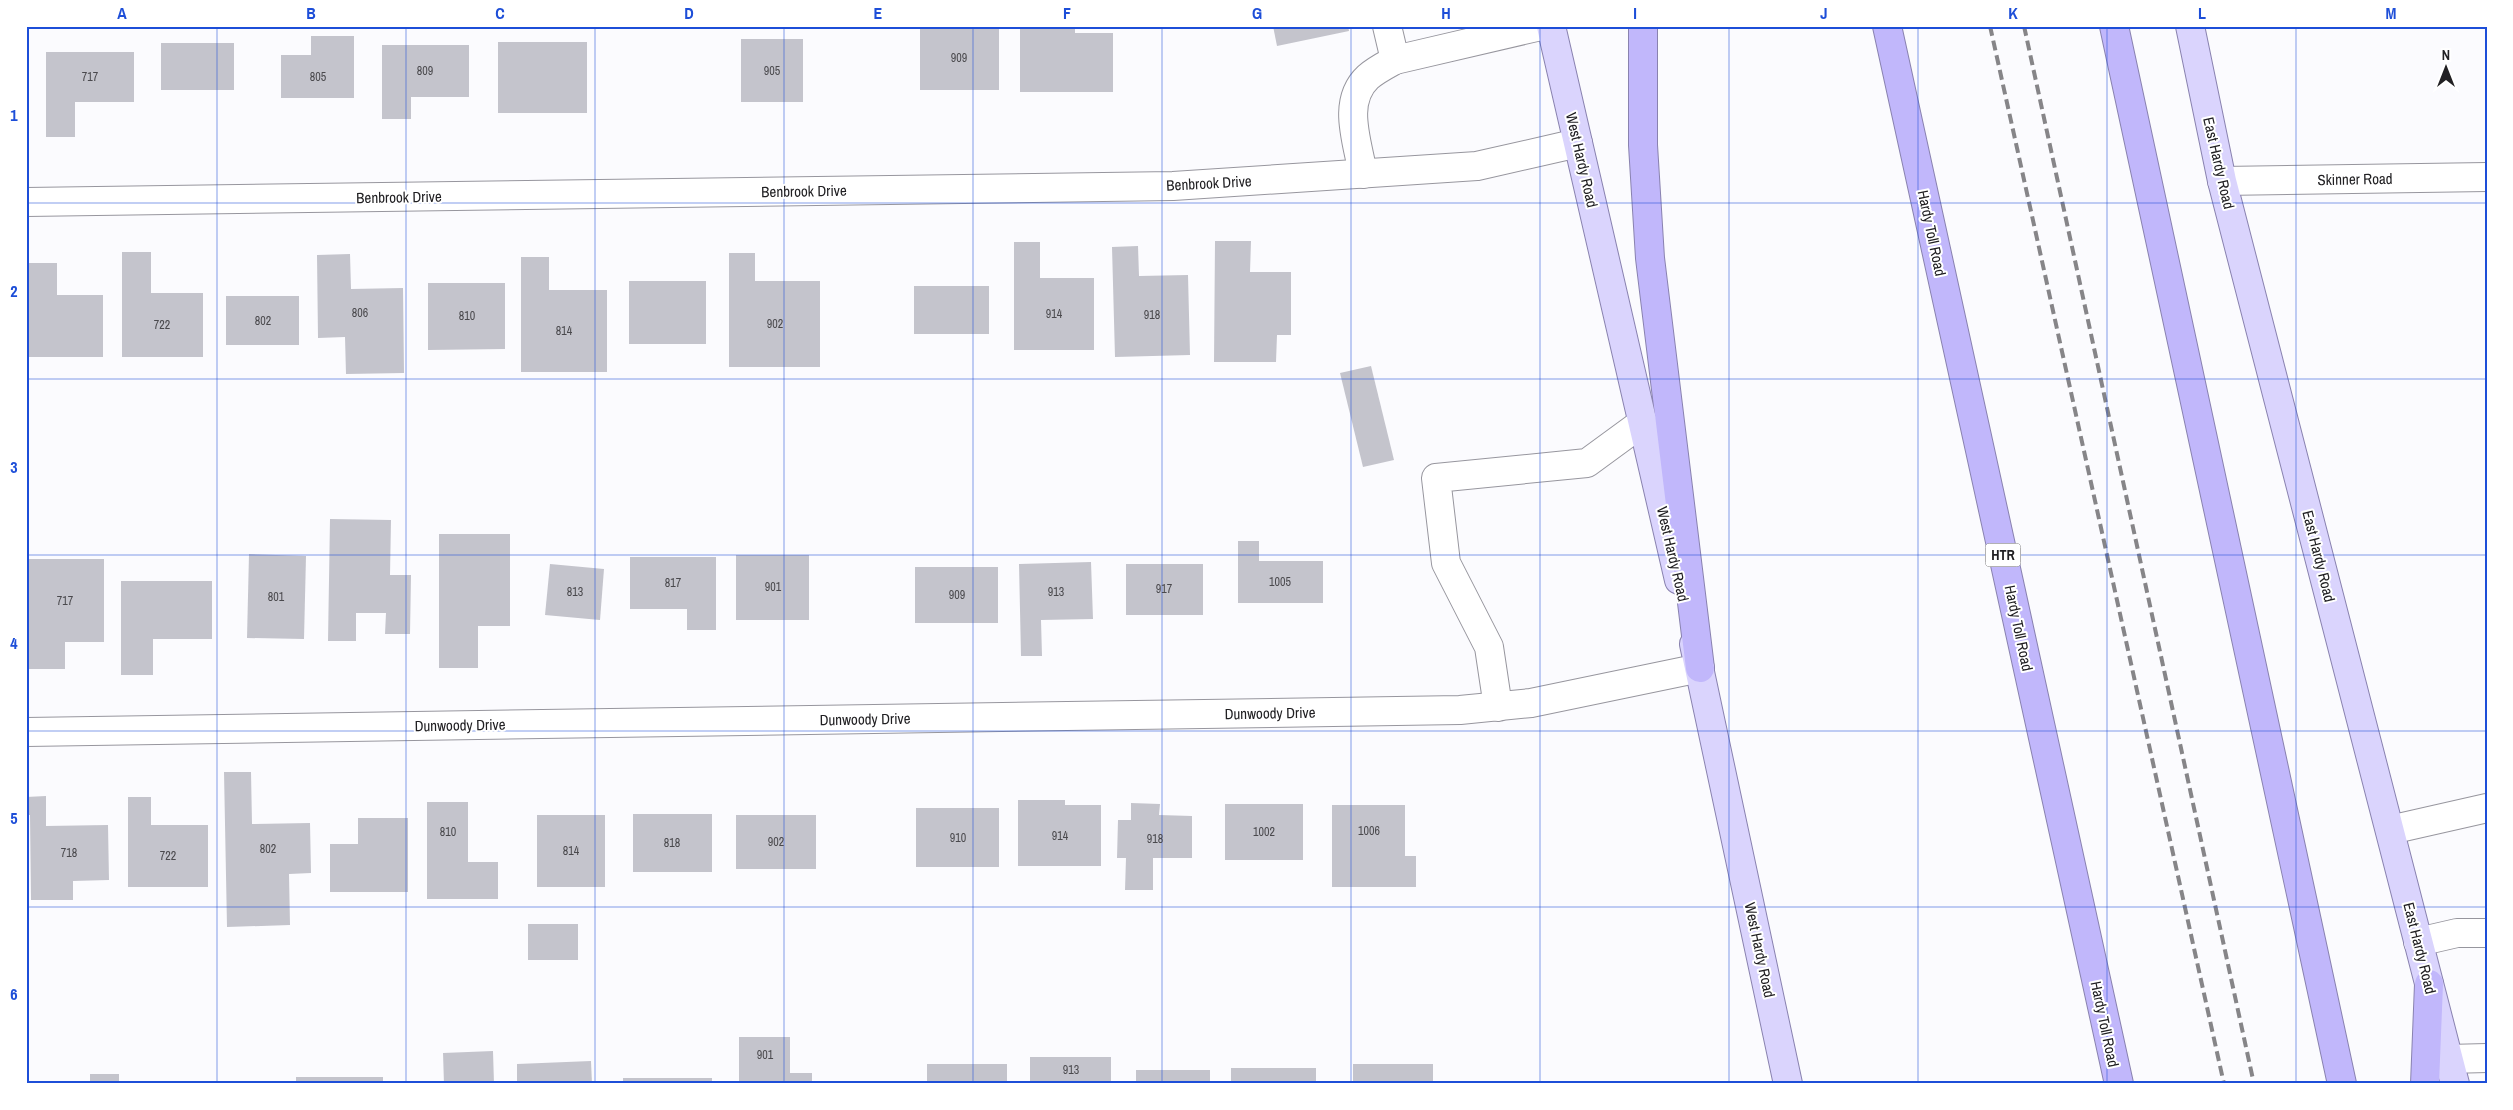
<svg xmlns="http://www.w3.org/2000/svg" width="2513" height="1110" viewBox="0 0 2513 1110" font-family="'Archivo Narrow',sans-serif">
  <rect width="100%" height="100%" fill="#fbfbfe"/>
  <!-- building -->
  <g fill="#c4c4cc">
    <rect x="920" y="26" width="79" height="64"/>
    <path d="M 1020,26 L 1075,26 L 1075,33 L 1113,33 L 1113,92 L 1020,92 Z"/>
    <path d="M 1273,26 L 1348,26 L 1349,31 L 1277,46 Z"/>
    <path d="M 311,36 L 354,36 L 354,98 L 281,98 L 281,55 L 311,55 Z"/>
    <rect x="741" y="39" width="62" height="63"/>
    <rect x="498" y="42" width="89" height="71"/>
    <rect x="161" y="43" width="73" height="47"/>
    <path d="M 382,45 L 469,45 L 469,97 L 411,97 L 411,119 L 382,119 Z"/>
    <path d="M 46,52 L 134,52 L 134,102 L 75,102 L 75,137 L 46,137 Z"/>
    <path d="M 1215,241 L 1251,241 L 1250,272 L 1291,272 L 1291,335 L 1277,335 L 1276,362 L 1214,362 Z"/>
    <path d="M 1014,242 L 1040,242 L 1040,278 L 1094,278 L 1094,350 L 1014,350 Z"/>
    <path d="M 1138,246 L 1139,276 L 1188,275 L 1190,355 L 1115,357 L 1112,247 Z"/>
    <path d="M 122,252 L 151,252 L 151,293 L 203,293 L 203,357 L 122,357 Z"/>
    <path d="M 729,253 L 755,253 L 755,281 L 820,281 L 820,367 L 729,367 Z"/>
    <path d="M 350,254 L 351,289 L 403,288 L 404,373 L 346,374 L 345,337 L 318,338 L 317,255 Z"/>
    <path d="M 521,257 L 549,257 L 549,290 L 607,290 L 607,372 L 521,372 Z"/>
    <path d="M 26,263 L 57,263 L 57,295 L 103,295 L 103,357 L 26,357 Z"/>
    <rect x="629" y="281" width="77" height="63"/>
    <path d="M 428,283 L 505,283 L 505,349 L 428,350 Z"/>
    <rect x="914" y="286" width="75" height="48"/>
    <rect x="226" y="296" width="73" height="49"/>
    <path d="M 1371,366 L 1394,460 L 1363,467 L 1340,373 Z"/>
    <path d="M 330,519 L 391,520 L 390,575 L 411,575 L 410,634 L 385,634 L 386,613 L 356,613 L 356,641 L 328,641 Z"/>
    <path d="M 439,534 L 510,534 L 510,626 L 478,626 L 478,668 L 439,668 Z"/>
    <path d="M 1238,541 L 1259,541 L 1259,561 L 1323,561 L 1323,603 L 1238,603 Z"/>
    <path d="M 249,554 L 306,556 L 304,639 L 247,638 Z"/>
    <rect x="736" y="555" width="73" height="65"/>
    <path d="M 630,557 L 716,557 L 716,630 L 687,630 L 687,609 L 630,609 Z"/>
    <path d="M 26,559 L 104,559 L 104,642 L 65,642 L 65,669 L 26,669 Z"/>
    <path d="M 1091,562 L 1093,619 L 1041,620 L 1042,656 L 1021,656 L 1019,564 Z"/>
    <path d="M 550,564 L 604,569 L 600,620 L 545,615 Z"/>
    <rect x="1126" y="564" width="77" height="51"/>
    <rect x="915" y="567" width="83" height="56"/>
    <path d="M 121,581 L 212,581 L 212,639 L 153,639 L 153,675 L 121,675 Z"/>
    <path d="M 224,772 L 251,772 L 252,824 L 310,823 L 311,873 L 289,874 L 290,925 L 227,927 Z"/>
    <path d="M 46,796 L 46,826 L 108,825 L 109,880 L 73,881 L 73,900 L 31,900 L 30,815 L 26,815 L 26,797 Z"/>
    <path d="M 128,797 L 151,797 L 151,825 L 208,825 L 208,887 L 128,887 Z"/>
    <path d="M 1018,800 L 1065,800 L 1065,805 L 1101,805 L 1101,866 L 1018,866 Z"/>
    <path d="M 427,802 L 468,802 L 468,862 L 498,862 L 498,899 L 427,899 Z"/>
    <path d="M 1131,803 L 1160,804 L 1159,815 L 1192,816 L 1192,858 L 1153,858 L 1153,890 L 1125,890 L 1126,858 L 1117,858 L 1118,820 L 1131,820 Z"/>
    <rect x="1225" y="804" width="78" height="56"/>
    <path d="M 1332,805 L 1405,805 L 1405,856 L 1416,856 L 1416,887 L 1332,887 Z"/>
    <rect x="916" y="808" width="83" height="59"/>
    <rect x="633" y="814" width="79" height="58"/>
    <rect x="537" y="815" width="68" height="72"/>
    <rect x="736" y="815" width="80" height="54"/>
    <path d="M 358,818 L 408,818 L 408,892 L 330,892 L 330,844 L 358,844 Z"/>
    <rect x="528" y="924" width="50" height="36"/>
    <path d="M 739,1037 L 790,1037 L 790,1073 L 812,1073 L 812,1084 L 739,1084 Z"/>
    <path d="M 493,1051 L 494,1084 L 444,1084 L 443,1053 Z"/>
    <rect x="1030" y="1057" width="81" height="27"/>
    <path d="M 591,1061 L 592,1084 L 517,1084 L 517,1064 Z"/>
    <rect x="927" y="1064" width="80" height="20"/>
    <rect x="1353" y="1064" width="80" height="20"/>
    <rect x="1231" y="1068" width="85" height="16"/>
    <rect x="1136" y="1070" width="74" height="14"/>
    <rect x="90" y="1074" width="29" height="10"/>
    <rect x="296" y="1077" width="87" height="7"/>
    <rect x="623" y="1078" width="89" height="6"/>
  </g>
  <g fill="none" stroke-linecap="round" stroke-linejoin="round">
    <defs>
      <g id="minor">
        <path d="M 1395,60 L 1541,26"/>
        <path d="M 1363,174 C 1358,143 1341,102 1368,77 C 1376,70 1386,65 1395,60 L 1387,26"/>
        <path d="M 2222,181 L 2487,177"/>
        <path d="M 26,202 L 1173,186 L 1477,166 L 1578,143"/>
        <path d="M 1498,707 L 1489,647 L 1446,563 L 1436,478 L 1587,463 L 1643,422"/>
        <path d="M 26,732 L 1460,710 L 1531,703 L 1700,668"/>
        <path d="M 2390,830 L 2487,808"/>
        <path d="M 2418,942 L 2457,933 L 2487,933"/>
        <path d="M 2448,1059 L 2487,1058"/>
      </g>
      <g id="major">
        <path d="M 1551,26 L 1679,580"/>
        <path d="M 2190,26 L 2222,181 L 2455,1084"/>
        <path d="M 1694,644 L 1788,1084"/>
      </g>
      <g id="highway">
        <path d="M 1643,26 L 1643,145 L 1650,258 L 1700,668"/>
        <path d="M 1887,26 L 2119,1084"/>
        <path d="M 2114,26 L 2342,1084"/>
        <path d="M 2425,1084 L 2429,984"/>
      </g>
    </defs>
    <!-- minor casing -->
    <use href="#minor" stroke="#97969e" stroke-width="30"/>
    <!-- major casing -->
    <use href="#major" stroke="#8982af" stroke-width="30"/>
    <!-- highway casing -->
    <use href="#highway" stroke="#8982af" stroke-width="30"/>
    <!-- minor -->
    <use href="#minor" stroke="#fff" stroke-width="28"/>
    <!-- major -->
    <use href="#major" stroke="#dad4fd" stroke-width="28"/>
    <!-- highway -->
    <use href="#highway" stroke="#c1b7fb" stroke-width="28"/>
    <!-- rail -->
    <g stroke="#868588" stroke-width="4" stroke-dasharray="10 5" stroke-linecap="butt">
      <path d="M 1990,26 L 2224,1084"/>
      <path d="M 2024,26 L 2254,1084"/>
    </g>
  </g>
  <!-- grid -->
  <path fill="none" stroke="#1d4ed8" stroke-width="1" stroke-opacity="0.55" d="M 217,26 L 217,1084M 406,26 L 406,1084M 595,26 L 595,1084M 784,26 L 784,1084M 973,26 L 973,1084M 1162,26 L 1162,1084M 1351,26 L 1351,1084M 1540,26 L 1540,1084M 1729,26 L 1729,1084M 1918,26 L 1918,1084M 2107,26 L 2107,1084M 2296,26 L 2296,1084M 26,203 L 2487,203M 26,379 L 2487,379M 26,555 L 2487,555M 26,731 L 2487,731M 26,907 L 2487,907"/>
  <g text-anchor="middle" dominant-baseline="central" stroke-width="4" stroke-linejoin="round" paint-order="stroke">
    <!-- number labels -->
    <g font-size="12" fill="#4a494d">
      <text x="959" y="58">909</text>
      <text x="425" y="71">809</text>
      <text x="772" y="71">905</text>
      <text x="90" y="77">717</text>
      <text x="318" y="77">805</text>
      <text x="360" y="313">806</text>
      <text x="1054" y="314">914</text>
      <text x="1152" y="315">918</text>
      <text x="467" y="316">810</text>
      <text x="263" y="321">802</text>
      <text x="775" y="324">902</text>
      <text x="162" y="325">722</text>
      <text x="564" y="331">814</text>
      <text x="1280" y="582">1005</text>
      <text x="673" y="583">817</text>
      <text x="773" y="587">901</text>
      <text x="1164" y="589">917</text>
      <text x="575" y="592">813</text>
      <text x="1056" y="592">913</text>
      <text x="957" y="595">909</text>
      <text x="276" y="597">801</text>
      <text x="65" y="601">717</text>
      <text x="1369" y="831">1006</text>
      <text x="448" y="832">810</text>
      <text x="1264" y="832">1002</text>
      <text x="1060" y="836">914</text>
      <text x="958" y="838">910</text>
      <text x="1155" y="839">918</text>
      <text x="776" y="842">902</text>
      <text x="672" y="843">818</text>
      <text x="268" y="849">802</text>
      <text x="571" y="851">814</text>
      <text x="69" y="853">718</text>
      <text x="168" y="856">722</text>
      <text x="765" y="1055">901</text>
      <text x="1071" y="1070">913</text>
    </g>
    <!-- shield labels -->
    <rect fill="#fff" stroke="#646365" stroke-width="1" x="1985.5" y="543.5" width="35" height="23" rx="4"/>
    <g font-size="14" font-weight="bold" fill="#212023">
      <text x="2003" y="555">HTR</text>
    </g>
    <!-- street labels -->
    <g font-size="15" fill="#212023" stroke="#fff">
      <text transform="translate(1582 160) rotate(77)">West Hardy Road</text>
      <text transform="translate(2219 163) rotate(77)">East Hardy Road</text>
      <text transform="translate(2355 179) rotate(-1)">Skinner Road</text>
      <text transform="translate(1209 183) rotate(-3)">Benbrook Drive</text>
      <text transform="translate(804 191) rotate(-1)">Benbrook Drive</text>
      <text transform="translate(399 197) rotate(-1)">Benbrook Drive</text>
      <text transform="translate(1932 233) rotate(78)">Hardy Toll Road</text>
      <text transform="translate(1673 554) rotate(77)">West Hardy Road</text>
      <text transform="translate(2319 556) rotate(76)">East Hardy Road</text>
      <text transform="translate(2019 628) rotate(78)">Hardy Toll Road</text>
      <text transform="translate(1270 713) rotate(-1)">Dunwoody Drive</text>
      <text transform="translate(865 719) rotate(-1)">Dunwoody Drive</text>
      <text transform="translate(460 725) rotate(-1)">Dunwoody Drive</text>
      <text transform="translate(2420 948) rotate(76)">East Hardy Road</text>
      <text transform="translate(1760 950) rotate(78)">West Hardy Road</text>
      <text transform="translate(2105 1024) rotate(78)">Hardy Toll Road</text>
    </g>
  </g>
  <!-- border -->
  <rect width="2513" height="1110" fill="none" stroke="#ffffff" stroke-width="55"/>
  <!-- north arrow -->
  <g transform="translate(2446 68)" stroke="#ffffff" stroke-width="4" paint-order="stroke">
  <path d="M0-4L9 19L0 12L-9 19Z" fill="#212023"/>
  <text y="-8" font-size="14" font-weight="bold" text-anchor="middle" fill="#212023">N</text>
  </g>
  <rect x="28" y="28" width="2458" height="1054" fill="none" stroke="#1d4ed8" stroke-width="2"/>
  <g font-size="16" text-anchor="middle" font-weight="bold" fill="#1d4ed8">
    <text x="122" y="19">A</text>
    <text x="311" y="19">B</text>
    <text x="500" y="19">C</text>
    <text x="689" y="19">D</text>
    <text x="878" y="19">E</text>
    <text x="1067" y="19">F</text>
    <text x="1257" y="19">G</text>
    <text x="1446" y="19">H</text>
    <text x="1635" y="19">I</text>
    <text x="1824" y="19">J</text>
    <text x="2013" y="19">K</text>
    <text x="2202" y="19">L</text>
    <text x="2391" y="19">M</text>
    <text x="14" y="121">1</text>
    <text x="14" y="297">2</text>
    <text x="14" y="473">3</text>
    <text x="14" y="649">4</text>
    <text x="14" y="824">5</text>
    <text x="14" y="1000">6</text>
  </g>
</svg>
